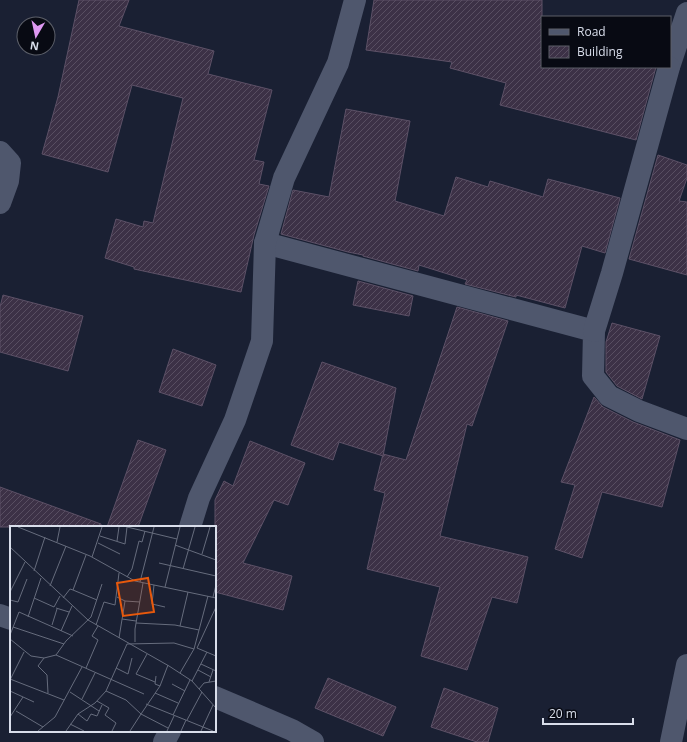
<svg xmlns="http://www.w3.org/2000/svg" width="687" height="742" viewBox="0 0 687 742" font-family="'Open Sans',sans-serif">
  <defs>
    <pattern id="building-hatch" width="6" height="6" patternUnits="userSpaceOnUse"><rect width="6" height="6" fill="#3c3146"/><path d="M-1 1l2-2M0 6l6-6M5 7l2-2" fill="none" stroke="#584e61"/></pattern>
  </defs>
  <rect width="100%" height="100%" fill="#1a2033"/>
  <!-- building -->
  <g fill="url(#building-hatch)" stroke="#5d5167">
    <path d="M 79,0 L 129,0 L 119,26 L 214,51 L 208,74 L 272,90 L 254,160 L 264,162 L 259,184 L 269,186 L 254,235 L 241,292 L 134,269 L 134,267 L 105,258 L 116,219 L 143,227 L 144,221 L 153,223 L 183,98 L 132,85 L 108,172 L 42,154 L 58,97 Z"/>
    <path d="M 374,0 L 542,0 L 542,67 L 656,67 L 636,140 L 500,105 L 506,83 L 450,68 L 452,62 L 366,50 Z"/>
    <path d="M 346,109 L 410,121 L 395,201 L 444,216 L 456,177 L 488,187 L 490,181 L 543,197 L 548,179 L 620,198 L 605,253 L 582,246 L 565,308 L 516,295 L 516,297 L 465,284 L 467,280 L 419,265 L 418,271 L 363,256 L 363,255 L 348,252 L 281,234 L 293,190 L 329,197 Z"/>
    <path d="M 658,155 L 687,165 L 687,178 L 679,201 L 687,202 L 687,275 L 629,259 Z"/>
    <path d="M 358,281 L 413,296 L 409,316 L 353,305 Z"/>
    <path d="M 3,295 L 83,316 L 68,371 L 0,352 L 0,307 Z"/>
    <path d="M 457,307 L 508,321 L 472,426 L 467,424 L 440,536 L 528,557 L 517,603 L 492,597 L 467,670 L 421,656 L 440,587 L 367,569 L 385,493 L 374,490 L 383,454 L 406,460 Z"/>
    <path d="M 612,323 L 660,336 L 642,399 L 617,386 L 606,372 L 606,342 Z"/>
    <path d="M 173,349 L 216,365 L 202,406 L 159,392 Z"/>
    <path d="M 322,362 L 396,388 L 383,456 L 339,442 L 333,460 L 291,445 Z"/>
    <path d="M 594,397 L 603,407 L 633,422 L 680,440 L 662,507 L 602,492 L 582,558 L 555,549 L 575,485 L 561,482 Z"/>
    <path d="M 138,440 L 166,450 L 138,527 L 107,527 Z"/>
    <path d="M 250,441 L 305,463 L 288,505 L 274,500 L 243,563 L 292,576 L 283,610 L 215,592 L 215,500 L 224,481 L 233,486 Z"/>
    <path d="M 0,487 L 101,524 L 101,527 L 0,527 Z"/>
    <path d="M 328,678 L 396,707 L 383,736 L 315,708 Z"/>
    <path d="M 444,688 L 498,708 L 488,742 L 477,742 L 431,727 Z"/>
  </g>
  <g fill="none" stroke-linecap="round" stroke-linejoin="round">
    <!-- street -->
    <g stroke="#4f576d" stroke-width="22">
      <path d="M 670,64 L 687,13"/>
      <path d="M 0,152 L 10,163 L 8,181 L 0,203"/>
      <path d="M 265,243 L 594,331 L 593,376 L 609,396 L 639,411 L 687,429"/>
      <path d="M 594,331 L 612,273 L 669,67"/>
      <path d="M 190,527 L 199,498 L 235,420 L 262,341 L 265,243 L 284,178 L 338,63 L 355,0"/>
      <path d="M 0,615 L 11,619"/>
      <path d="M 215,697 L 292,730 L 313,742"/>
      <path d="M 164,742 L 170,731"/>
      <path d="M 671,742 L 687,665"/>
    </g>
  </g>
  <!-- overview -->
  <g transform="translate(10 526)">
    <rect width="206" height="206" fill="#1a2033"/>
    <path fill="none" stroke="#666c7d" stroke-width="1" d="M 8,1 L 80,30 L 125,55 L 206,72M 90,10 L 115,18 L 117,1 L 167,13M 107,15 L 109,1M 47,16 L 50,1M 88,17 L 110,28M 165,19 L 206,34M 0,21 L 78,94 L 159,140 L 182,155 L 206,182M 192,28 L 200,1M 82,31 L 92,1M 149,37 L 206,50M 173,43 L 185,1M 24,45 L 35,11M 117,51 L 122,43 L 129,15 L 132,16 L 135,5M 130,56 L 144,1M 144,59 L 142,78 L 155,81M 40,60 L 56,20M 155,61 L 170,1M 63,64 L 87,74M 0,66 L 15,36M 107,71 L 115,75 L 130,76M 203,71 L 206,59M 24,72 L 44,81 L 50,70M 53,72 L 60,63 L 63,64 L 76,29M 0,74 L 8,76 L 17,53M 46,82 L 59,86M 18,91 L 31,52M 112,93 L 126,95M 126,97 L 165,99 L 189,104M 42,99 L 47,83M 86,99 L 94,76 L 105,79 L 109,47M 170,100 L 178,66M 3,101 L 54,118M 51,105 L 62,80M 0,109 L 9,86 L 63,110M 109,112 L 115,75M 0,113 L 21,130 L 34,132 L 46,129 L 56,115 L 81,91 L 92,58M 125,116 L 125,103 L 133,57M 187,122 L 206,81M 187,122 L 206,130M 137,128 L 126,148 L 145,156M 46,129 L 134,168M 34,132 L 28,140 L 37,149 L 38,167M 191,138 L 206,145M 158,139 L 150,160 L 131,188 L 158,202M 76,142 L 88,114 L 82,110 L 88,100M 106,142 L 118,148 L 122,132M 188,144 L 201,151M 170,147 L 184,123 L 198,70M 146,150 L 145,158 L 150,160M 0,153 L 54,174M 0,154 L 14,126M 182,155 L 197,126M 199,156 L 203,144M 162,158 L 175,165M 189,163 L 194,157 L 206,155M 0,165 L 24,176M 96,165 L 116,174 L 131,188 L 120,205M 60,166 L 89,185M 145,167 L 168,177M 72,173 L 85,147M 87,175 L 99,182 L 95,189 L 106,197 L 102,205M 136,178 L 203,205M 6,185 L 33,201M 68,188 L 77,195 L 81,188 L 87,190 L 92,179M 163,189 L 180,154M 0,191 L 13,171M 177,194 L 192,166M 60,198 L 74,205M 28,205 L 45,191 L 72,141M 56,205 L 68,188 L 85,177 L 96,165 L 117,118 L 164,117 L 184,123M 157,205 L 164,190M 171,205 L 176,194M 191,205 L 203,179"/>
    <path fill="#e8590c" fill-opacity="0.15" stroke="#e8590c" stroke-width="2" d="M 138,52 L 144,86 L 113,90 L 107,57 Z"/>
    <rect width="206" height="206" fill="none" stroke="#d9deeb" stroke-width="2"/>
  </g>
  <!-- legend -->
  <rect x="541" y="16" width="130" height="52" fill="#080a13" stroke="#5c5f69"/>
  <rect x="549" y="29" width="20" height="6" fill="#4f576d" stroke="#5c5f69"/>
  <text x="577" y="36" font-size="12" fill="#d9deeb">Road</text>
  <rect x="549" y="46" width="20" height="12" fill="url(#building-hatch)" stroke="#5c5f69"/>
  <text x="577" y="56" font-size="12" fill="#d9deeb">Building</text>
  <!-- north arrow -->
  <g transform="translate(36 36) rotate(189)"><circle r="19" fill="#080a13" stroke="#5c5f69"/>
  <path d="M0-3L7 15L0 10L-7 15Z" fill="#de98f2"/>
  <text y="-6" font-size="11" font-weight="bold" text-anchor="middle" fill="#d9deeb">N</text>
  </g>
  <!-- scale -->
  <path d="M543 718v6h90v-6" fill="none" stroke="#d9deeb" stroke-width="2"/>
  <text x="549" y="718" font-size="12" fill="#d9deeb" stroke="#080a13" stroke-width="3" paint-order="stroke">20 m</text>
</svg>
